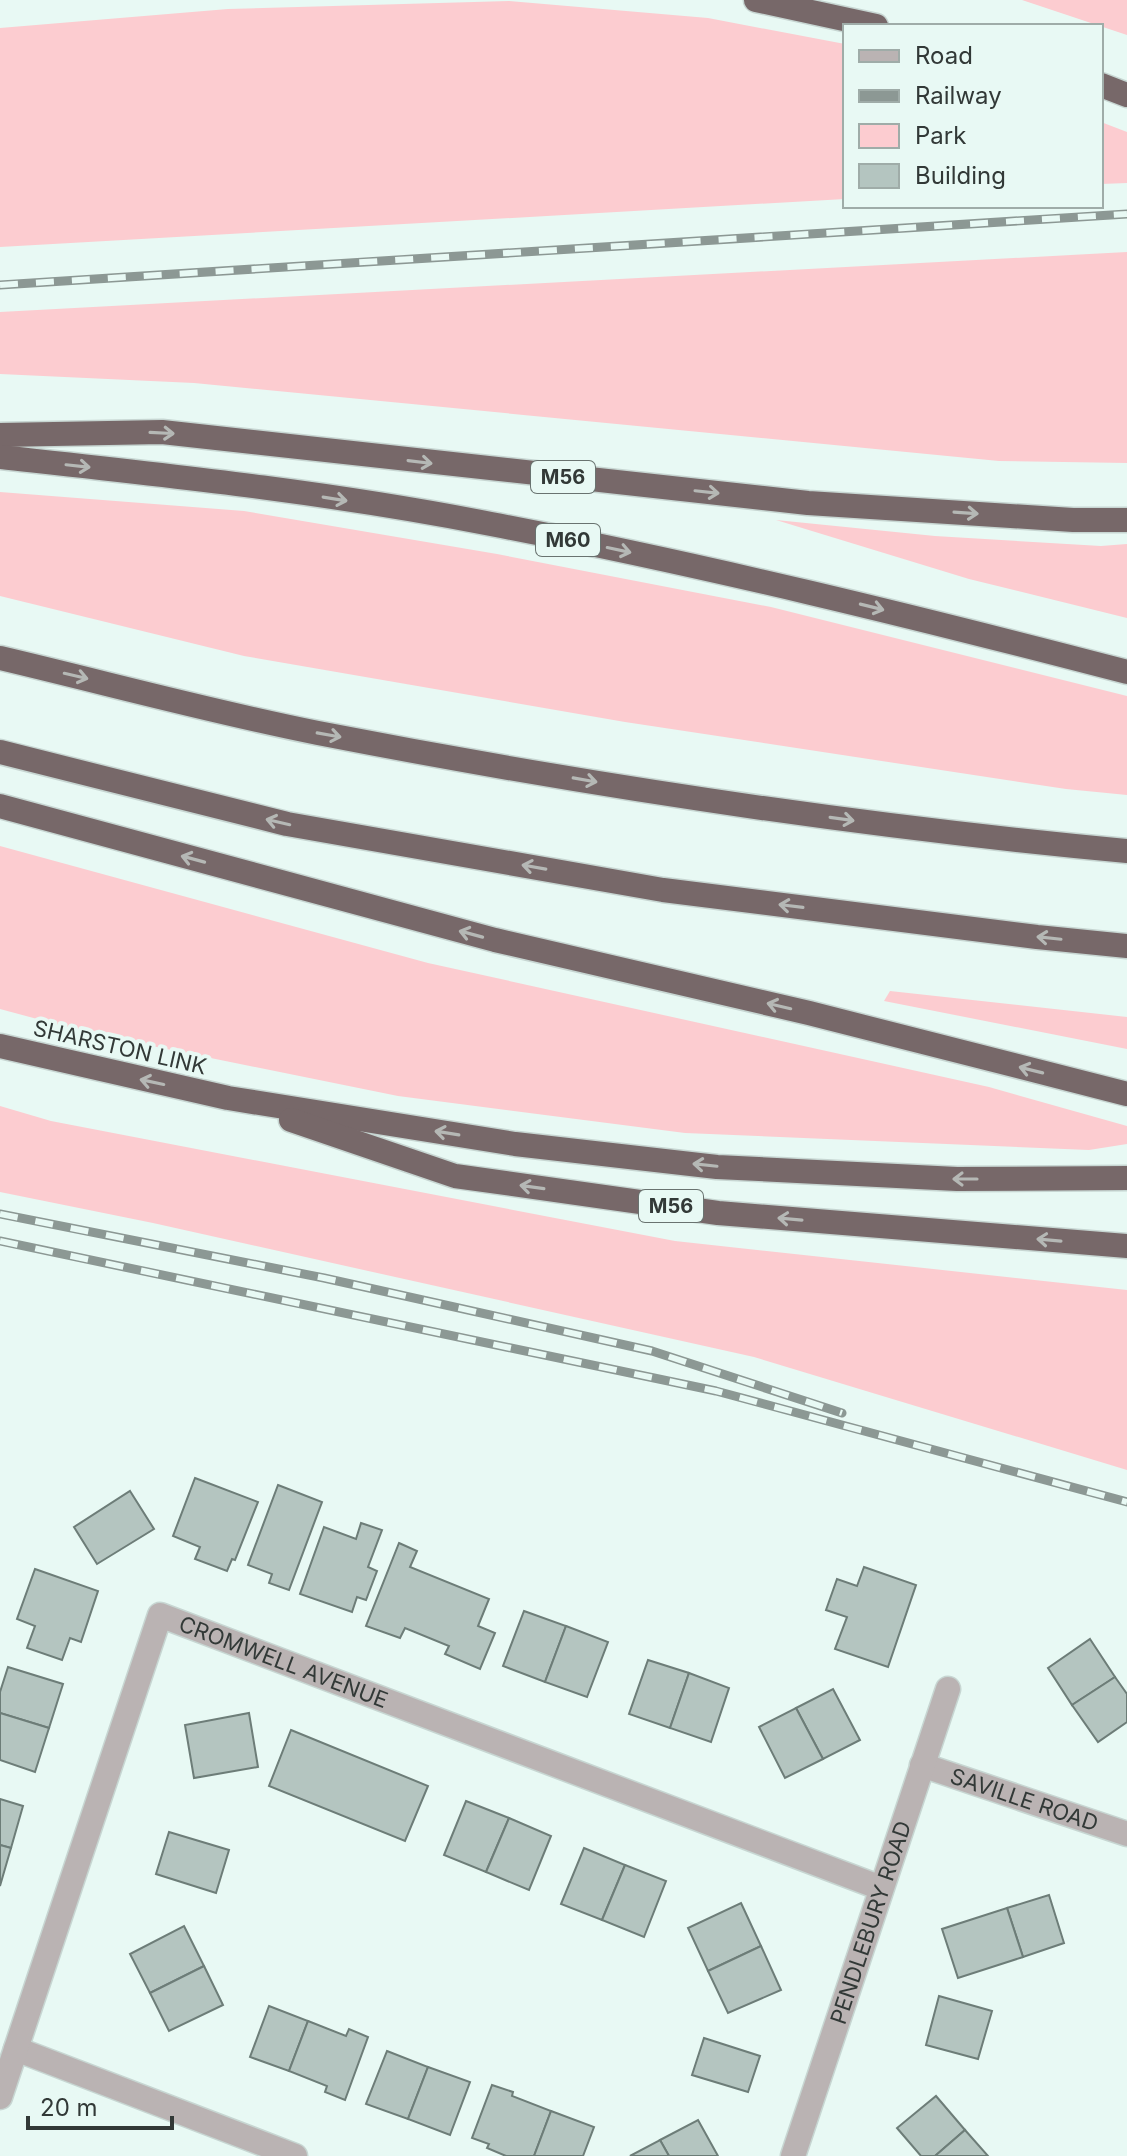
<svg xmlns="http://www.w3.org/2000/svg" width="1127" height="2156" viewBox="0 0 1127 2156" font-family="Inter,sans-serif">
  <rect width="100%" height="100%" fill="#e8f9f4"/>
  <!-- green -->
  <g fill="#fcccd0">
    <path d="M 1022,0 L 1127,0 L 1127,35 Z"/>
    <path d="M 509,1 L 708,18 L 845,44 L 845,199 L 0,247 L 0,28 L 228,9 Z"/>
    <path d="M 1101,122 L 1127,132 L 1127,183 L 1101,184 Z"/>
    <path d="M 1127,252 L 1127,463 L 999,461 L 194,383 L 0,374 L 0,312 Z"/>
    <path d="M 0,492 L 244,511 L 497,554 L 771,607 L 1127,696 L 1127,795 L 1066,789 L 625,722 L 244,656 L 0,596 Z"/>
    <path d="M 776,520 L 935,536 L 1101,546 L 1127,544 L 1127,618 L 969,579 Z"/>
    <path d="M 0,846 L 428,963 L 989,1087 L 1127,1126 L 1127,1144 L 1089,1150 L 685,1133 L 398,1096 L 93,1034 L 0,1009 Z"/>
    <path d="M 890,991 L 1127,1017 L 1127,1049 L 884,1001 Z"/>
    <path d="M 0,1106 L 51,1121 L 675,1241 L 1127,1290 L 1127,1470 L 754,1357 L 153,1223 L 0,1192 Z"/>
  </g>
  <!-- building -->
  <g fill="#b4c5c0" stroke="#6d7d78" stroke-width="2">
    <path d="M 195,1478 L 258,1502 L 235,1560 L 232,1559 L 227,1571 L 195,1559 L 200,1547 L 173,1536 Z"/>
    <path d="M 278,1485 L 322,1502 L 289,1590 L 269,1583 L 272,1574 L 248,1565 Z"/>
    <path d="M 130,1491 L 154,1529 L 97,1564 L 74,1527 Z"/>
    <path d="M 361,1523 L 382,1530 L 368,1567 L 377,1571 L 366,1600 L 357,1597 L 352,1612 L 300,1594 L 324,1527 L 356,1539 Z"/>
    <path d="M 399,1543 L 417,1551 L 410,1567 L 489,1599 L 478,1626 L 495,1633 L 480,1669 L 445,1654 L 449,1646 L 405,1628 L 400,1638 L 366,1626 Z"/>
    <path d="M 864,1567 L 916,1585 L 888,1667 L 835,1649 L 847,1617 L 826,1610 L 837,1579 L 857,1586 Z"/>
    <path d="M 35,1569 L 98,1591 L 81,1642 L 70,1638 L 62,1660 L 27,1648 L 35,1626 L 17,1619 Z"/>
    <path d="M 524,1611 L 566,1626 L 545,1682 L 503,1666 Z"/>
    <path d="M 566,1626 L 608,1642 L 587,1697 L 545,1682 Z"/>
    <path d="M 1090,1639 L 1115,1677 L 1072,1705 L 1048,1668 Z"/>
    <path d="M 648,1660 L 689,1673 L 670,1728 L 629,1714 Z"/>
    <path d="M 8,1667 L 63,1684 L 49,1728 L 0,1713 L 0,1692 Z"/>
    <path d="M 689,1673 L 729,1688 L 711,1742 L 670,1728 Z"/>
    <path d="M 1115,1677 L 1127,1694 L 1127,1722 L 1098,1742 L 1072,1705 Z"/>
    <path d="M 833,1689 L 860,1740 L 823,1759 L 796,1708 Z"/>
    <path d="M 796,1708 L 823,1759 L 785,1778 L 759,1727 Z"/>
    <path d="M 0,1713 L 49,1728 L 35,1772 L 0,1760 Z"/>
    <path d="M 249,1713 L 258,1767 L 194,1778 L 185,1725 Z"/>
    <path d="M 291,1730 L 428,1786 L 405,1841 L 269,1786 Z"/>
    <path d="M 0,1799 L 23,1806 L 11,1848 L 0,1845 Z"/>
    <path d="M 466,1801 L 509,1818 L 486,1872 L 444,1855 Z"/>
    <path d="M 509,1818 L 551,1836 L 529,1890 L 486,1872 Z"/>
    <path d="M 169,1832 L 229,1850 L 216,1893 L 156,1874 Z"/>
    <path d="M 0,1845 L 11,1848 L 0,1886 Z"/>
    <path d="M 584,1848 L 625,1865 L 602,1920 L 561,1904 Z"/>
    <path d="M 625,1865 L 666,1881 L 644,1937 L 602,1920 Z"/>
    <path d="M 1049,1895 L 1064,1943 L 1023,1957 L 1007,1908 Z"/>
    <path d="M 741,1903 L 761,1946 L 708,1971 L 688,1928 Z"/>
    <path d="M 1007,1908 L 1023,1957 L 958,1978 L 942,1929 Z"/>
    <path d="M 184,1926 L 204,1966 L 150,1993 L 130,1954 Z"/>
    <path d="M 761,1946 L 781,1990 L 728,2013 L 708,1971 Z"/>
    <path d="M 204,1966 L 223,2005 L 169,2031 L 150,1993 Z"/>
    <path d="M 939,1996 L 992,2011 L 978,2059 L 926,2045 Z"/>
    <path d="M 269,2006 L 308,2021 L 289,2071 L 250,2057 Z"/>
    <path d="M 308,2021 L 346,2036 L 349,2029 L 368,2037 L 345,2100 L 325,2092 L 327,2086 L 289,2071 Z"/>
    <path d="M 704,2038 L 760,2056 L 748,2092 L 692,2075 Z"/>
    <path d="M 387,2051 L 428,2067 L 408,2119 L 366,2104 Z"/>
    <path d="M 428,2067 L 470,2082 L 450,2135 L 408,2119 Z"/>
    <path d="M 492,2085 L 513,2092 L 512,2096 L 551,2111 L 534,2156 L 506,2156 L 487,2148 L 489,2144 L 472,2138 Z"/>
    <path d="M 936,2096 L 965,2130 L 935,2156 L 921,2156 L 897,2128 Z"/>
    <path d="M 551,2111 L 594,2127 L 583,2156 L 534,2156 Z"/>
    <path d="M 698,2120 L 718,2156 L 669,2156 L 660,2140 Z"/>
    <path d="M 965,2130 L 988,2156 L 935,2156 Z"/>
    <path d="M 660,2140 L 669,2156 L 630,2156 Z"/>
  </g>
  <g fill="none" stroke-linecap="round" stroke-linejoin="round">
    <defs>
      <g id="street">
        <path id="s1" d="M 922,1765 L 1127,1834"/>
        <path d="M 16,2049 L 295,2156"/>
        <path id="s2" d="M 0,2097 L 160,1615 L 881,1888"/>
        <path id="s3" d="M 793,2156 L 948,1689"/>
      </g>
      <g id="highway">
        <path d="M 756,0 L 876,26"/>
        <path d="M 1101,85 L 1127,95"/>
        <path d="M 0,435 L 162,432 L 808,503 L 1073,520 L 1127,520"/>
        <path d="M 0,457 C 164,475 329,492 491,524 C 705,565 916,617 1127,672"/>
        <path d="M 0,658 C 106,683 212,712 318,733 C 586,785 856,826 1127,851"/>
        <path d="M 0,752 L 287,824 L 663,890 L 1037,937 L 1127,946"/>
        <path d="M 0,806 L 495,940 L 809,1013 L 1127,1094"/>
        <path d="M 0,1046 L 228,1098 L 515,1144 L 717,1167 L 957,1179 L 1127,1178"/>
        <path d="M 291,1120 L 455,1176 L 718,1213 L 1127,1246"/>
      </g>
    </defs>
    <!-- street casing -->
    <use href="#street" stroke="#c7d6d2" stroke-width="27"/>
    <!-- highway casing -->
    <use href="#highway" stroke="#c7d6d2" stroke-width="27"/>
    <!-- street -->
    <use href="#street" stroke="#bab3b3" stroke-width="24"/>
    <!-- highway -->
    <use href="#highway" stroke="#776869" stroke-width="24"/>
    <defs>
      <g id="rail">
        <path d="M 0,285 L 1127,214"/>
        <path d="M 0,1214 L 324,1278 L 652,1351 L 842,1413"/>
        <path d="M 0,1241 L 716,1391 L 1127,1502"/>
      </g>
    </defs>
    <!-- rail casing -->
    <use href="#rail" stroke="#8c9894" stroke-width="9"/>
    <!-- rail -->
    <use href="#rail" stroke="#e8f9f4" stroke-width="6" stroke-dasharray="18" stroke-linecap="butt"/>
  </g>
  <!-- one-way arrows -->
  <defs><path id="oneway-shaft" d="M-6 0H5M1.5-3L5.5 0L1.5 3" fill="none" stroke-width="1.6" stroke-linecap="round" stroke-linejoin="round" transform="scale(2)"/></defs>
  <g stroke="#b5b8b5">
    <use href="#oneway-shaft" transform="translate(162 433) rotate(3)"/>
    <use href="#oneway-shaft" transform="translate(420 462) rotate(7)"/>
    <use href="#oneway-shaft" transform="translate(78 466) rotate(6)"/>
    <use href="#oneway-shaft" transform="translate(707 492) rotate(6)"/>
    <use href="#oneway-shaft" transform="translate(335 499) rotate(9)"/>
    <use href="#oneway-shaft" transform="translate(966 513) rotate(4)"/>
    <use href="#oneway-shaft" transform="translate(619 550) rotate(12)"/>
    <use href="#oneway-shaft" transform="translate(872 607) rotate(14)"/>
    <use href="#oneway-shaft" transform="translate(76 676) rotate(13)"/>
    <use href="#oneway-shaft" transform="translate(329 735) rotate(10)"/>
    <use href="#oneway-shaft" transform="translate(585 780) rotate(10)"/>
    <use href="#oneway-shaft" transform="translate(842 819) rotate(8)"/>
    <use href="#oneway-shaft" transform="translate(278 822) rotate(-167)"/>
    <use href="#oneway-shaft" transform="translate(193 859) rotate(-165)"/>
    <use href="#oneway-shaft" transform="translate(534 867) rotate(-170)"/>
    <use href="#oneway-shaft" transform="translate(791 906) rotate(-173)"/>
    <use href="#oneway-shaft" transform="translate(471 934) rotate(-165)"/>
    <use href="#oneway-shaft" transform="translate(1049 938) rotate(-174)"/>
    <use href="#oneway-shaft" transform="translate(779 1006) rotate(-167)"/>
    <use href="#oneway-shaft" transform="translate(1031 1070) rotate(-166)"/>
    <use href="#oneway-shaft" transform="translate(152 1082) rotate(-168)"/>
    <use href="#oneway-shaft" transform="translate(447 1133) rotate(-171)"/>
    <use href="#oneway-shaft" transform="translate(705 1165) rotate(-174)"/>
    <use href="#oneway-shaft" transform="translate(965 1179) rotate(-180)"/>
    <use href="#oneway-shaft" transform="translate(532 1187) rotate(-172)"/>
    <use href="#oneway-shaft" transform="translate(790 1219) rotate(-175)"/>
    <use href="#oneway-shaft" transform="translate(1049 1240) rotate(-175)"/>
  </g>
  <g text-anchor="middle" dominant-baseline="central" stroke-width="8" stroke-linejoin="round" paint-order="stroke">
    <!-- shield labels -->
    <g fill="#e8f9f4" stroke="#697370" stroke-width="2">
      <rect x="531" y="461" width="64" height="32" rx="6"/>
      <rect x="536" y="524" width="64" height="32" rx="6"/>
      <rect x="639" y="1190" width="64" height="32" rx="6"/>
    </g>
    <g font-size="20" font-weight="bold" fill="#323937">
      <text x="563" y="477">M56</text>
      <text x="568" y="540">M60</text>
      <text x="671" y="1206">M56</text>
    </g>
    <!-- street labels -->
    <g font-size="22" fill="#323937" stroke="#e8f9f4">
      <text transform="translate(120 1047) rotate(13)">SHARSTON LINK</text>
      <text stroke="none"><textPath href="#s2" startOffset="640">CROMWELL AVENUE</textPath></text>
      <text stroke="none"><textPath href="#s1" startOffset="108">SAVILLE ROAD</textPath></text>
      <text stroke="none"><textPath href="#s3" startOffset="246">PENDLEBURY ROAD</textPath></text>
    </g>
  </g>
  <!-- legend -->
  <rect x="843" y="24" width="260" height="184" fill="#e8f9f4" stroke="#9faca8" stroke-width="2"/>
  <rect x="859" y="50" width="40" height="12" fill="#bab3b3" stroke="#9faca8" stroke-width="2"/>
  <text x="915" y="64" font-size="24" fill="#323937">Road</text>
  <rect x="859" y="90" width="40" height="12" fill="#8c9894" stroke="#9faca8" stroke-width="2"/>
  <text x="915" y="104" font-size="24" fill="#323937">Railway</text>
  <rect x="859" y="124" width="40" height="24" fill="#fcccd0" stroke="#9faca8" stroke-width="2"/>
  <text x="915" y="144" font-size="24" fill="#323937">Park</text>
  <rect x="859" y="164" width="40" height="24" fill="#b4c5c0" stroke="#9faca8" stroke-width="2"/>
  <text x="915" y="184" font-size="24" fill="#323937">Building</text>
  <!-- scale -->
  <path d="M28 2116v12h144v-12" fill="none" stroke="#323937" stroke-width="4"/>
  <text x="40" y="2116" font-size="24" fill="#323937" stroke="#e8f9f4" stroke-width="6" paint-order="stroke">20 m</text>
</svg>
